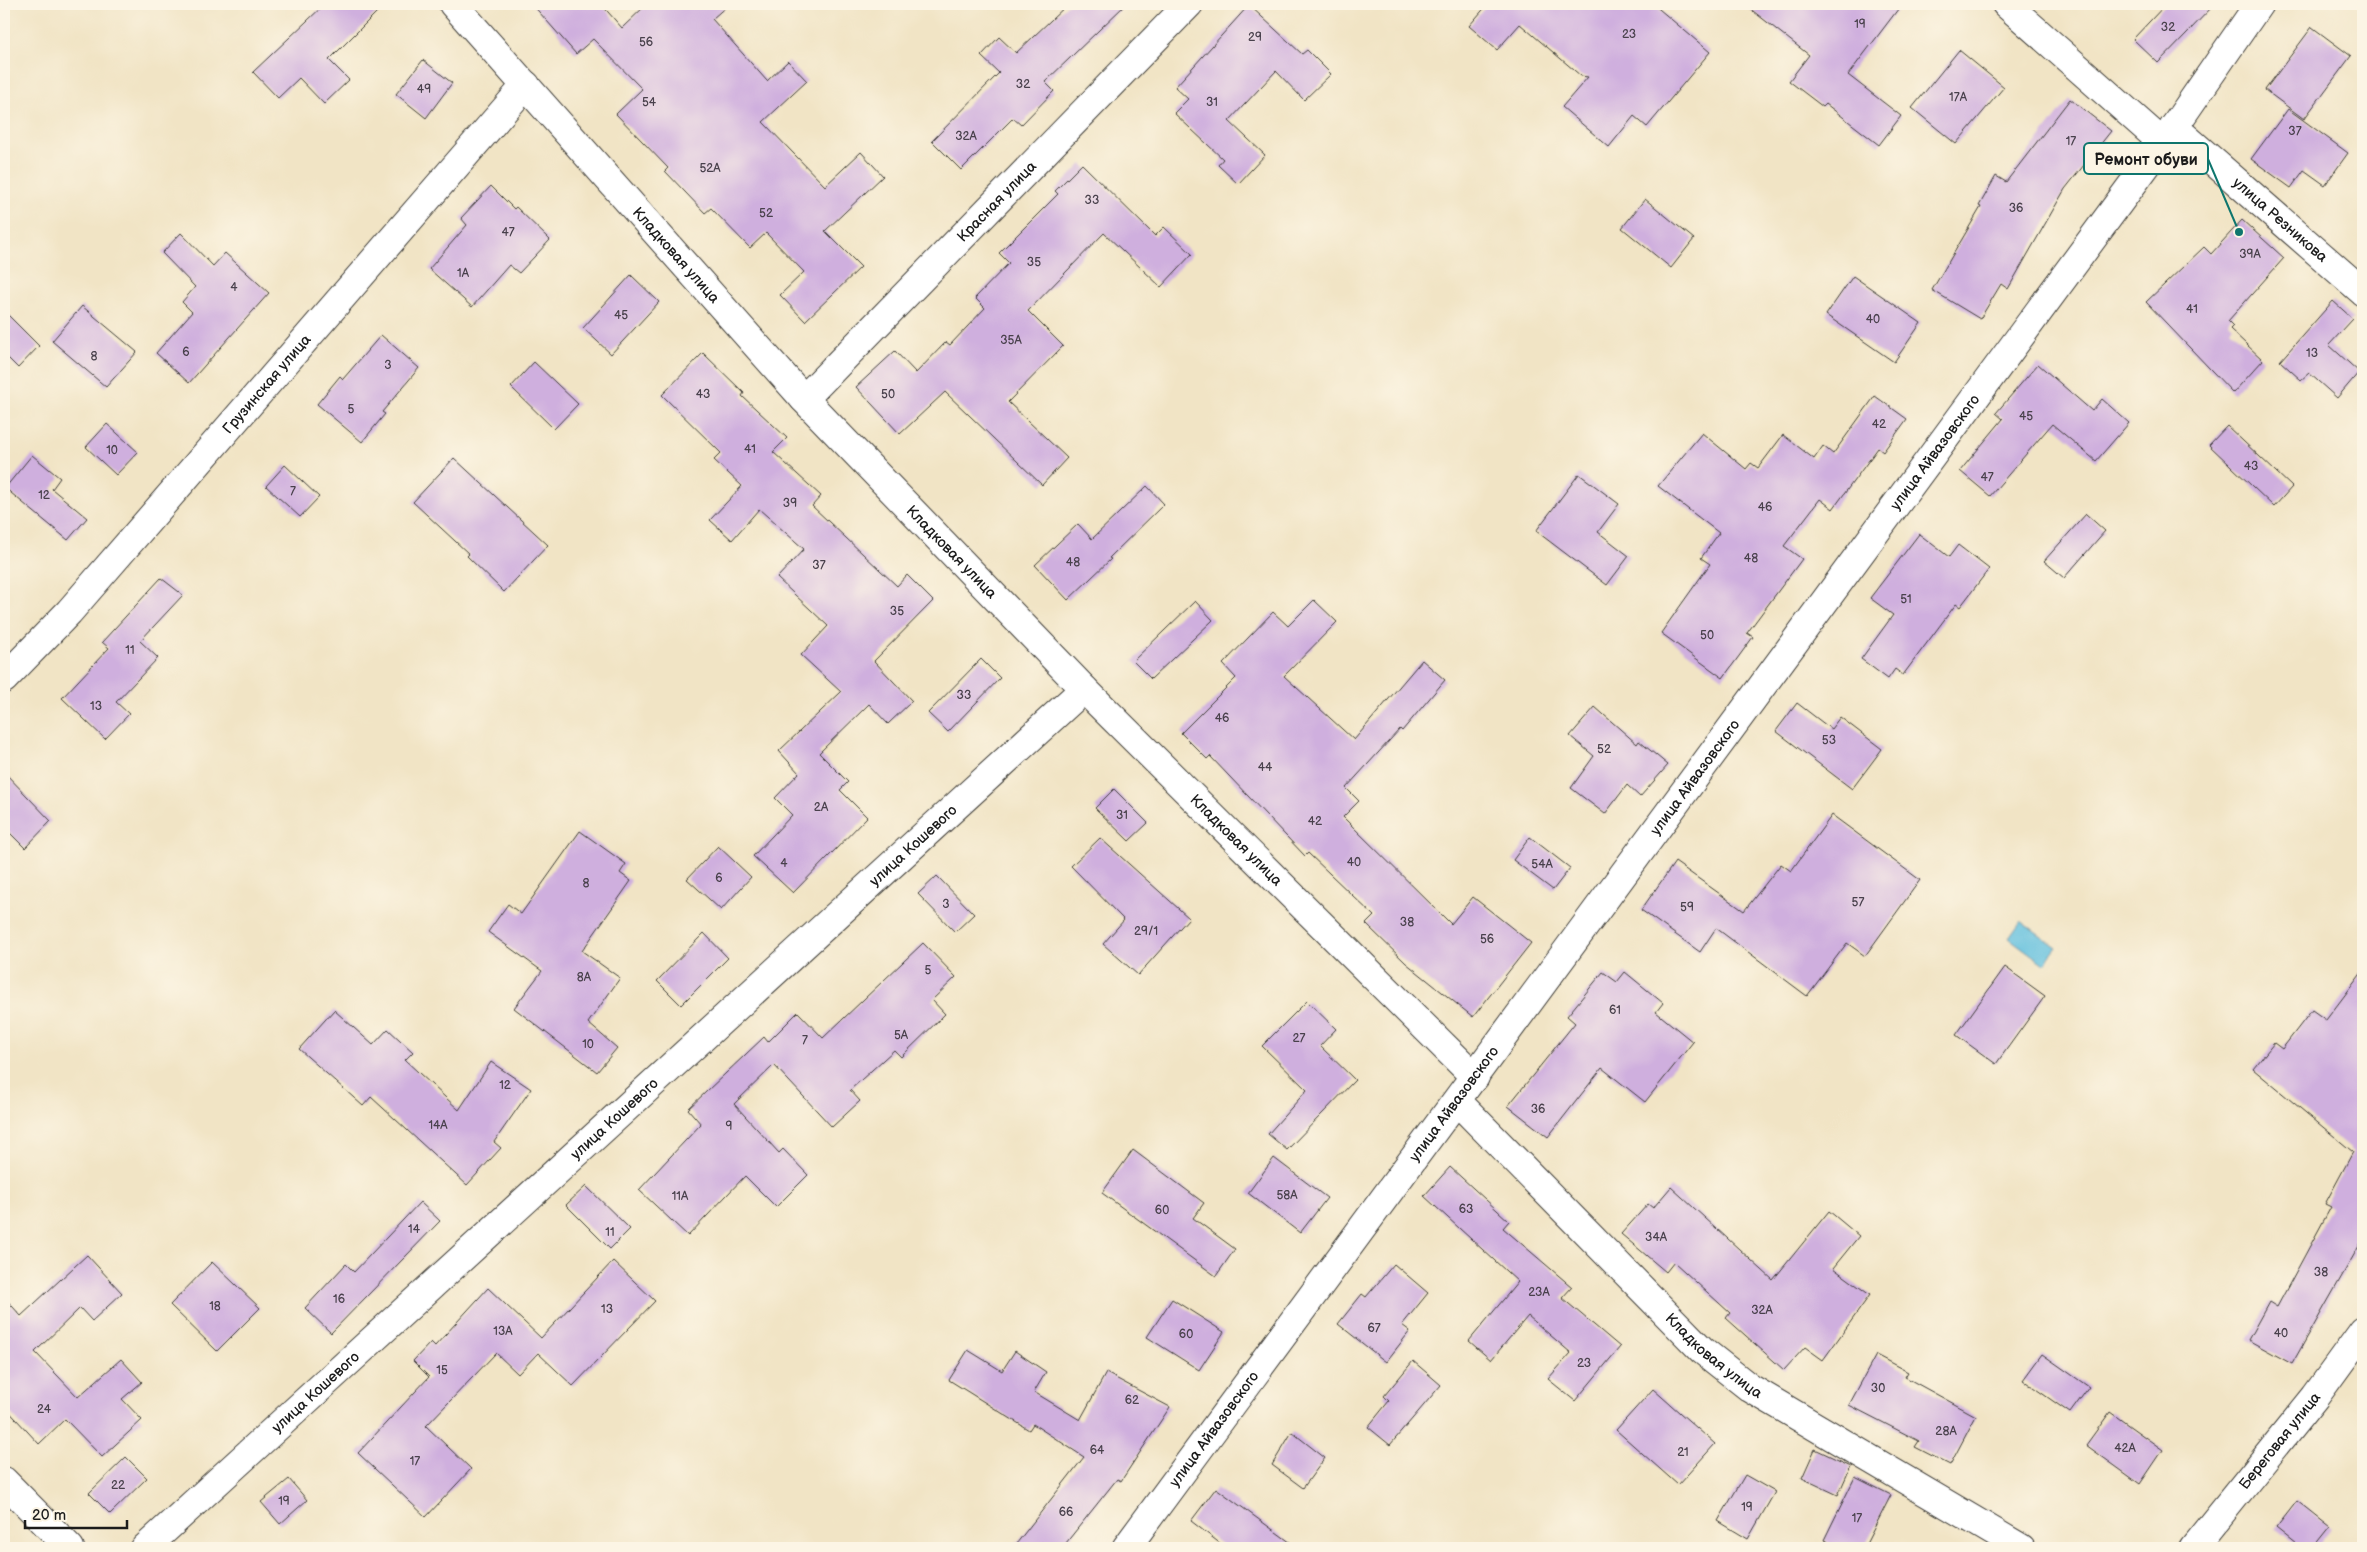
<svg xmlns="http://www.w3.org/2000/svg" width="2367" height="1552" viewBox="0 0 2367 1552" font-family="'Balsamiq Sans',sans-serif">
  <rect width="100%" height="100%" fill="#fcf5e5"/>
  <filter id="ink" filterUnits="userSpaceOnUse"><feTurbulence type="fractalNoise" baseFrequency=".02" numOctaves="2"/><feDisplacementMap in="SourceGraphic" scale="10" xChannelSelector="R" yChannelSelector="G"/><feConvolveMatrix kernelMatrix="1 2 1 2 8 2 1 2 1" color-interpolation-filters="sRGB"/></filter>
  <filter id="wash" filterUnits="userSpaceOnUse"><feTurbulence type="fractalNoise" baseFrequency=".0096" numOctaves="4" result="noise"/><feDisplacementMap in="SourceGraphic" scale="20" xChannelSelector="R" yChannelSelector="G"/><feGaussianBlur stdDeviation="1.12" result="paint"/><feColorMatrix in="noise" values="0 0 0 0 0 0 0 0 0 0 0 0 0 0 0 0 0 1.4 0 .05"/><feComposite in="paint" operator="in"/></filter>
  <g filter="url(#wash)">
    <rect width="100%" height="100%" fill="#f1e4c5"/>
    <!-- water -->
    <path fill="#61c0df" stroke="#3e6e7e" d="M 2021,921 L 2057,947 L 2044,964 L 2009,938 Z"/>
    <g id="blocks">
      <!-- building -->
      <g fill="#cfafde">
        <path d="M 325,4 L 385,4 L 329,60 L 349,80 L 324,104 L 299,78 L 278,98 L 253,72 Z"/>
        <path d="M 532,4 L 601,4 L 622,28 L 647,4 L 729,4 L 712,19 L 767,81 L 788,61 L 807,81 L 763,122 L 825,186 L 861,152 L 883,176 L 825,231 L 861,267 L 805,321 L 780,295 L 804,272 L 766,233 L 750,248 L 711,208 L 705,213 L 665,171 L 668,168 L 616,114 L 642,89 L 593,39 L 576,54 Z"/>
        <path d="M 1068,4 L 1126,4 L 1045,82 L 1054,91 L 1021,125 L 1013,118 L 961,170 L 932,141 L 999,73 L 981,56 L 999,37 L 1016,53 Z"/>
        <path d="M 1488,4 L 1653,4 L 1710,52 L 1647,127 L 1634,116 L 1609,147 L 1562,107 L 1588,77 L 1581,76 L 1520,24 L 1497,50 L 1469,26 Z"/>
        <path d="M 1744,4 L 1902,4 L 1848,75 L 1901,116 L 1879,145 L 1826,104 L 1823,107 L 1789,81 L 1809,55 Z"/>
        <path d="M 2166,4 L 2215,4 L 2158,63 L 2133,39 Z"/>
        <path d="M 1249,5 L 1302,54 L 1307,50 L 1331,74 L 1304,100 L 1276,71 L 1229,121 L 1265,155 L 1238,184 L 1218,165 L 1223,159 L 1174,113 L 1188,99 L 1175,87 Z"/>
        <path d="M 2312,27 L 2351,56 L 2304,119 L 2265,90 Z"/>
        <path d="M 1959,50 L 2004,87 L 1956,144 L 1912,108 Z"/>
        <path d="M 423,60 L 452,83 L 426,118 L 396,94 Z"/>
        <path d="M 2070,99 L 2111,131 L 2065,189 L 2008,289 L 2001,284 L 1980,319 L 1932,290 L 1981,207 L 1979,206 L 1996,176 L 2006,182 Z"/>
        <path d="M 2288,109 L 2348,153 L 2325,185 L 2304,170 L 2291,188 L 2251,159 Z"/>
        <path d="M 1082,164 L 1155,236 L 1164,227 L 1192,254 L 1161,287 L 1104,233 L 1028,311 L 1063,346 L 1008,402 L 1067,458 L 1042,485 L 945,392 L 900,434 L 856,387 L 895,351 L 916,373 L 946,342 L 950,345 L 985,308 L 975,298 L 1009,263 L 999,253 L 1058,194 L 1055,191 Z"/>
        <path d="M 491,186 L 514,209 L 516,207 L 550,240 L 519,273 L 509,265 L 472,307 L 429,269 L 467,225 L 461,218 Z"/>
        <path d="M 1645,199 L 1694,239 L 1671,268 L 1622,228 Z"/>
        <path d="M 2242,220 L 2284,258 L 2228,321 L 2233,326 L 2230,329 L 2263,360 L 2233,393 L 2146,302 L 2204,247 L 2211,254 Z"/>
        <path d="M 181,233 L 213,266 L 225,253 L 269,293 L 189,383 L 156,353 L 192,312 L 182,302 L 195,287 L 162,253 Z"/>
        <path d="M 631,275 L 659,302 L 611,354 L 583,328 Z"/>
        <path d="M 1853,276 L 1921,323 L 1894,362 L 1826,315 Z"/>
        <path d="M 2333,301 L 2353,319 L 2329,345 L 2359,372 L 2337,398 L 2309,373 L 2301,380 L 2280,361 Z"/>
        <path d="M 82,306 L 137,352 L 106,387 L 52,341 Z"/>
        <path d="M 4,311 L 39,346 L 18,368 L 4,354 Z"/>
        <path d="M 381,335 L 419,368 L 382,412 L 385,414 L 362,442 L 317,404 L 340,376 L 343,379 Z"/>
        <path d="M 703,353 L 744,393 L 742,396 L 787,438 L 773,452 L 821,496 L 812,506 L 897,586 L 907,575 L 933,601 L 874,661 L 912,701 L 888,724 L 869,704 L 819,753 L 848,782 L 840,790 L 867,817 L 793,893 L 753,856 L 792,815 L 775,798 L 799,773 L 779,751 L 841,692 L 801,655 L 828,626 L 777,578 L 804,549 L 759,509 L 732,540 L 710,520 L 742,486 L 714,460 L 721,453 L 662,395 Z"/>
        <path d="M 534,362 L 578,404 L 554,429 L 511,387 Z"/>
        <path d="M 2038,364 L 2092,411 L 2102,399 L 2129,423 L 2096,461 L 2052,424 L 1990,496 L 1960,471 L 2003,419 L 1996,413 Z"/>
        <path d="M 1875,396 L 1907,419 L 1883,452 L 1878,448 L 1833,509 L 1820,499 L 1784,546 L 1802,559 L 1747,633 L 1753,637 L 1723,678 L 1661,633 L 1710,564 L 1701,558 L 1719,533 L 1658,486 L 1702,433 L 1746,469 L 1751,463 L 1758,468 L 1783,435 L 1814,459 L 1823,446 L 1833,454 Z"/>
        <path d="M 107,424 L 138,452 L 116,475 L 86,447 Z"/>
        <path d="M 2227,426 L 2292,487 L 2274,507 L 2209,445 Z"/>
        <path d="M 32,455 L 60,478 L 52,489 L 87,518 L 68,540 L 5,488 Z"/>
        <path d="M 454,458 L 548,545 L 504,592 L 467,556 L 469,554 L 413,502 Z"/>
        <path d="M 285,465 L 319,497 L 300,517 L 266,486 Z"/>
        <path d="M 1579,474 L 1619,504 L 1598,532 L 1629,556 L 1607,585 L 1536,531 Z"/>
        <path d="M 1147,486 L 1164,504 L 1109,558 L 1111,559 L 1068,600 L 1035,565 L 1078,524 L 1092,539 Z"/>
        <path d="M 2086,514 L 2105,531 L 2064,578 L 2044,561 Z"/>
        <path d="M 1919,534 L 1949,557 L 1958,545 L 1989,569 L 1960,607 L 1956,604 L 1903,675 L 1895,669 L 1888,679 L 1861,659 L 1893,615 L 1870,598 Z"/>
        <path d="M 161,578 L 183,595 L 140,641 L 158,658 L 116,702 L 129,714 L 105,739 L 62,698 L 109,648 L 102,642 Z"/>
        <path d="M 1314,600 L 1337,622 L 1284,676 L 1354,740 L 1422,660 L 1445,680 L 1402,731 L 1400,729 L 1346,788 L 1359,801 L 1343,817 L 1451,924 L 1473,897 L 1531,943 L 1473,1017 L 1406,963 L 1366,924 L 1374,916 L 1308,853 L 1305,856 L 1210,756 L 1207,759 L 1181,733 L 1236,678 L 1223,664 L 1273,612 L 1288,626 Z"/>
        <path d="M 1195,601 L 1213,620 L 1151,679 L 1133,661 Z"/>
        <path d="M 981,659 L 1000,678 L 948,732 L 928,713 Z"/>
        <path d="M 1797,703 L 1831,729 L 1840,717 L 1882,749 L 1852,789 L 1776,731 Z"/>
        <path d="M 1595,707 L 1637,744 L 1639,741 L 1668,765 L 1640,797 L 1627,785 L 1605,814 L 1571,788 L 1594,756 L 1570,736 Z"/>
        <path d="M 4,772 L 51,821 L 25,848 L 4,827 Z"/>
        <path d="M 1114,789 L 1148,823 L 1129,841 L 1095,808 Z"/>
        <path d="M 1832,815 L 1920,880 L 1865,956 L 1847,943 L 1807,996 L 1716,928 L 1700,952 L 1641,910 L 1675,862 L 1744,911 L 1781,864 L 1791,871 Z"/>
        <path d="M 580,831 L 626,864 L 620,873 L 631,881 L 582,951 L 620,978 L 588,1023 L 617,1048 L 597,1072 L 514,1008 L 542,971 L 488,932 L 508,904 L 521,914 Z"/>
        <path d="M 1530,837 L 1570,868 L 1553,890 L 1513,860 Z"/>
        <path d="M 1100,838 L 1189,918 L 1138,975 L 1103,944 L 1124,920 L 1071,866 Z"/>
        <path d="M 718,846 L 751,877 L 721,910 L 687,879 Z"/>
        <path d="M 937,876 L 974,914 L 955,932 L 918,894 Z"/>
        <path d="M 704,933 L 728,958 L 681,1005 L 657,981 Z"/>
        <path d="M 923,943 L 956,977 L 932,1000 L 945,1014 L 901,1057 L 894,1050 L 850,1090 L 860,1101 L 832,1127 L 774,1065 L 734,1104 L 779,1153 L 783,1149 L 808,1175 L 776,1207 L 745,1176 L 688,1236 L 639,1190 L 701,1124 L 688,1109 L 764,1037 L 768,1042 L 798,1012 L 823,1038 Z"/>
        <path d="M 2005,967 L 2045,996 L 1996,1064 L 1956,1035 Z"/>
        <path d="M 2363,971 L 2363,1239 L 2292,1364 L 2248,1340 L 2269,1302 L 2277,1307 L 2331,1207 L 2325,1204 L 2353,1152 L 2253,1069 L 2274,1043 L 2282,1049 L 2312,1010 L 2326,1020 Z"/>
        <path d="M 1603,972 L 1617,982 L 1625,972 L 1663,1003 L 1656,1012 L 1693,1042 L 1645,1102 L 1602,1068 L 1548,1137 L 1508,1106 L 1575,1023 L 1567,1016 Z"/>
        <path d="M 1307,1001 L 1336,1029 L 1320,1046 L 1355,1080 L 1287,1150 L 1268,1134 L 1307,1090 L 1262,1046 Z"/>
        <path d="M 334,1010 L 373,1045 L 388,1029 L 413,1052 L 405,1060 L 459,1110 L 491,1062 L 531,1089 L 494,1142 L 501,1148 L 467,1185 L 371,1097 L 363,1106 L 299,1049 Z"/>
        <path d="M 1133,1150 L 1204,1203 L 1193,1218 L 1235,1249 L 1216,1276 L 1102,1193 Z"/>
        <path d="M 1274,1158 L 1327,1198 L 1300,1233 L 1248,1193 Z"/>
        <path d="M 1450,1167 L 1509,1221 L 1503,1228 L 1572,1287 L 1562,1298 L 1620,1347 L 1575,1401 L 1548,1379 L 1571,1353 L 1528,1316 L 1491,1360 L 1469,1341 L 1518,1282 L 1424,1196 Z"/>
        <path d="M 586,1186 L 630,1229 L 610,1249 L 566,1205 Z"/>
        <path d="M 1671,1187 L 1773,1280 L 1829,1211 L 1859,1236 L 1833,1268 L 1870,1295 L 1823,1360 L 1805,1347 L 1784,1370 L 1726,1318 L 1730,1313 L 1674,1262 L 1666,1272 L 1621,1234 L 1648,1204 L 1653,1208 Z"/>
        <path d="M 420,1202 L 440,1221 L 331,1333 L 305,1308 L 346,1264 L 354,1272 Z"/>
        <path d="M 87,1255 L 122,1293 L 92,1321 L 80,1308 L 35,1352 L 78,1397 L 121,1359 L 142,1382 L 122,1399 L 142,1420 L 102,1457 L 65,1419 L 39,1444 L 4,1406 L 4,1297 L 21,1316 Z"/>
        <path d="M 613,1261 L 655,1301 L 573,1386 L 538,1353 L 518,1374 L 496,1353 L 426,1426 L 471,1469 L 426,1517 L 358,1453 L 429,1377 L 413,1361 L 431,1342 L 435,1346 L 488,1288 L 541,1338 Z"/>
        <path d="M 212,1262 L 260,1308 L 217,1351 L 170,1305 Z"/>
        <path d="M 1394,1264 L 1428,1293 L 1402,1325 L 1410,1331 L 1386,1362 L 1338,1324 L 1362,1294 L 1366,1297 Z"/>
        <path d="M 1172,1299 L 1224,1332 L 1199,1370 L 1147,1337 Z"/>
        <path d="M 968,1350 L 1002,1371 L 1015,1351 L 1046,1372 L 1034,1392 L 1080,1420 L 1106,1373 L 1170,1407 L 1121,1481 L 1117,1479 L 1062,1548 L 1013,1548 L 1084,1457 L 1033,1424 L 1029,1430 L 949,1380 Z"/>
        <path d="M 2042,1354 L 2089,1387 L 2070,1413 L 2023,1380 Z"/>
        <path d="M 1876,1355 L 1908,1372 L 1905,1377 L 1976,1416 L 1950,1465 L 1915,1447 L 1919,1441 L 1849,1405 Z"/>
        <path d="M 1413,1361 L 1441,1385 L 1390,1445 L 1368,1427 L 1389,1401 L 1384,1396 Z"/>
        <path d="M 1653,1389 L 1715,1444 L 1678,1485 L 1616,1430 Z"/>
        <path d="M 2110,1412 L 2163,1450 L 2140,1484 L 2086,1445 Z"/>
        <path d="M 1292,1432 L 1325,1458 L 1303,1488 L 1272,1465 Z"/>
        <path d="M 1815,1449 L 1851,1466 L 1838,1495 L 1802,1478 Z"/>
        <path d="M 126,1457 L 147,1478 L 110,1514 L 89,1493 Z"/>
        <path d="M 1745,1475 L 1775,1492 L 1748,1539 L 1718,1521 Z"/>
        <path d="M 1855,1477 L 1891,1495 L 1864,1548 L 1839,1548 L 1824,1540 Z"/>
        <path d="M 289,1479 L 307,1500 L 280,1524 L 261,1502 Z"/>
        <path d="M 1216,1488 L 1254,1516 L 1298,1548 L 1226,1548 L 1191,1521 Z"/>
        <path d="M 2297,1501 L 2331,1528 L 2315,1548 L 2301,1548 L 2276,1528 Z"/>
      </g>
    </g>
  </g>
  <g filter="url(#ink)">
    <use href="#blocks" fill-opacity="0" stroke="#3c3a35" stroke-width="1"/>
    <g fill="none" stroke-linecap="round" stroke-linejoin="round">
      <defs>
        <g id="minor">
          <path id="s1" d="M 453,4 L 804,399 L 1084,689 L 1475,1077"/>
          <path d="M 2006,4 L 2163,143"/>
          <path id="s2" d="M 2174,127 L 2363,292"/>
          <path id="s3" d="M 804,399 L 1189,4"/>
          <path id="s4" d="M 4,679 L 69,612 L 526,85"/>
          <path id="s5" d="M 1457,1101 L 1702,1350 L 1750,1388 L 2021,1548"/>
          <path d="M 4,1481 L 70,1548"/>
          <path id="s6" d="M 145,1548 L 1084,689"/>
          <path id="s7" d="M 1126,1548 L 2163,143 L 2259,4"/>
          <path id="s8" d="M 2193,1548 L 2315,1397 L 2363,1331"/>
        </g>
      </defs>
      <!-- minor casing -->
      <use href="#minor" stroke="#3c3a35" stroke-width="30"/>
      <!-- minor -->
      <use href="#minor" stroke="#fff" stroke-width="28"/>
    </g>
  </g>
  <g text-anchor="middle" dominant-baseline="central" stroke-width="4.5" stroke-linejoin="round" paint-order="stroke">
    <!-- number labels -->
    <g font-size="12" fill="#49414c">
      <text x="1860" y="24">19</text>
      <text x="2168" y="27">32</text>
      <text x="1629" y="34">23</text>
      <text x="1255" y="37">29</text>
      <text x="646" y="42">56</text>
      <text x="1023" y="84">32</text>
      <text x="424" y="89">49</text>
      <text x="1958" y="97">17А</text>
      <text x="649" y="102">54</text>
      <text x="1212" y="102">31</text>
      <text x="2295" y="131">37</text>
      <text x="966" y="136">32А</text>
      <text x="2071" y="141">17</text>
      <text x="710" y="168">52А</text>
      <text x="1092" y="200">33</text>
      <text x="2016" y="208">36</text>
      <text x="766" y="213">52</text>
      <text x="508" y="232">47</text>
      <text x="2250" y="254">39А</text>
      <text x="1034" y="262">35</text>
      <text x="463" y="273">1А</text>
      <text x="234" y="287">4</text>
      <text x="2192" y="309">41</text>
      <text x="621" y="315">45</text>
      <text x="1873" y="319">40</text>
      <text x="1011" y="340">35А</text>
      <text x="186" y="352">6</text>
      <text x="2312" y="353">13</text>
      <text x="94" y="356">8</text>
      <text x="388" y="365">3</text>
      <text x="703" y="394">43</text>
      <text x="888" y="394">50</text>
      <text x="351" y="409">5</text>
      <text x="2026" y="416">45</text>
      <text x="1879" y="424">42</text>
      <text x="750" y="449">41</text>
      <text x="112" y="450">10</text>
      <text x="2251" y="466">43</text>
      <text x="1987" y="477">47</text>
      <text x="293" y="491">7</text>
      <text x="44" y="495">12</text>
      <text x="790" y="503">39</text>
      <text x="1765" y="507">46</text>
      <text x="1751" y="558">48</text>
      <text x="1073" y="562">48</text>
      <text x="819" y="565">37</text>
      <text x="1906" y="599">51</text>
      <text x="897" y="611">35</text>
      <text x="1707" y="635">50</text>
      <text x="130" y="650">11</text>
      <text x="964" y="695">33</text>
      <text x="96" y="706">13</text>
      <text x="1222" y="718">46</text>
      <text x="1829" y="740">53</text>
      <text x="1604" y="749">52</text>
      <text x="1265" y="767">44</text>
      <text x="821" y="807">2А</text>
      <text x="1122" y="815">31</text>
      <text x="1315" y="821">42</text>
      <text x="1354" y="862">40</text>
      <text x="784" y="863">4</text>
      <text x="1542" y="864">54А</text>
      <text x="719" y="878">6</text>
      <text x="586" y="883">8</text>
      <text x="1858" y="902">57</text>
      <text x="946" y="904">3</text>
      <text x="1687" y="907">59</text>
      <text x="1407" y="922">38</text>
      <text x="1146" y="931">29/1</text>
      <text x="1487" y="939">56</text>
      <text x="928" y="970">5</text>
      <text x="584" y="977">8А</text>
      <text x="1615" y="1010">61</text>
      <text x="901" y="1035">5А</text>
      <text x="1299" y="1038">27</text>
      <text x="805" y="1040">7</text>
      <text x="588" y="1044">10</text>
      <text x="505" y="1085">12</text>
      <text x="1538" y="1109">36</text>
      <text x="438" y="1125">14А</text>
      <text x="729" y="1126">9</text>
      <text x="1287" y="1195">58А</text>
      <text x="680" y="1196">11А</text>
      <text x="1466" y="1209">63</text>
      <text x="1162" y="1210">60</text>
      <text x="414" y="1229">14</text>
      <text x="610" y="1232">11</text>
      <text x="1656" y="1237">34А</text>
      <text x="2321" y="1272">38</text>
      <text x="1539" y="1292">23А</text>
      <text x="339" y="1299">16</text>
      <text x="215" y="1306">18</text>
      <text x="607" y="1309">13</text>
      <text x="1762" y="1310">32А</text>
      <text x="1374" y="1328">67</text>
      <text x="503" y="1331">13А</text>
      <text x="2281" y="1333">40</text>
      <text x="1186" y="1334">60</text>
      <text x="1584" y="1363">23</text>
      <text x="442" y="1370">15</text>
      <text x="1878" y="1388">30</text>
      <text x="1132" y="1400">62</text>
      <text x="44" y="1409">24</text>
      <text x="1946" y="1431">28А</text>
      <text x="2125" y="1448">42А</text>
      <text x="1097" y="1450">64</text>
      <text x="1683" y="1452">21</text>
      <text x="415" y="1461">17</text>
      <text x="118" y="1485">22</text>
      <text x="284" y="1501">19</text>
      <text x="1747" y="1507">19</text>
      <text x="1066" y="1512">66</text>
      <text x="1857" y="1518">17</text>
    </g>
    <!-- street labels -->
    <g font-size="15" fill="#1c1c1c" stroke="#fcf5e5">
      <text stroke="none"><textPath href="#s3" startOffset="276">Красная улица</textPath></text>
      <text stroke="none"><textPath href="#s2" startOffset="141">улица Резникова</textPath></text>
      <text stroke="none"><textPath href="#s1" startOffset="336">Кладковая улица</textPath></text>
      <text stroke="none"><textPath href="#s4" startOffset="395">Грузинская улица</textPath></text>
      <text stroke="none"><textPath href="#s7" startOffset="1362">улица Айвазовского</textPath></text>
      <text stroke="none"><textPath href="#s1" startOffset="741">Кладковая улица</textPath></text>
      <text stroke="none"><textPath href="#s7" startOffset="958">улица Айвазовского</textPath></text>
      <text stroke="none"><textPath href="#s1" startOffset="1146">Кладковая улица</textPath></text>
      <text stroke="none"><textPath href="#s6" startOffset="1041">улица Кошевого</textPath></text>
      <text stroke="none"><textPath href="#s7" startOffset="552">улица Айвазовского</textPath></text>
      <text stroke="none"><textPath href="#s6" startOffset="636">улица Кошевого</textPath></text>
      <text stroke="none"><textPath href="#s5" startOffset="362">Кладковая улица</textPath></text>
      <text stroke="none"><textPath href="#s6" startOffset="231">улица Кошевого</textPath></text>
      <text stroke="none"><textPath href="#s7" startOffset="148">улица Айвазовского</textPath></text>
      <text stroke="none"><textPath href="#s8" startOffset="138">Береговая улица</textPath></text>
    </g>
  </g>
  <!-- callouts -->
  <path fill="none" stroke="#0f766e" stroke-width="2" d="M2239 232L2208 159"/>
  <circle fill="#0f766e" stroke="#fcf5e5" stroke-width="2" cx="2239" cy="232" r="5"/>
  <rect fill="#fcf5e5" stroke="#0f766e" stroke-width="2" x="2084" y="143" width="124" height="31" rx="5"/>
  <g font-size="16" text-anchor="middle" font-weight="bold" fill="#1c1c1c">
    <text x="2146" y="165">Ремонт обуви</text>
  </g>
  <!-- margin -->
  <rect width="2367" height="1552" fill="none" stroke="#fcf5e5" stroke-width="20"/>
  <!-- scale -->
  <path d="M25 1520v8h102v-8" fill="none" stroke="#1c1c1c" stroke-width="2.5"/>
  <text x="32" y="1520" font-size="15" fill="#1c1c1c" stroke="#fcf5e5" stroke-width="4" paint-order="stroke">20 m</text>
</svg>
